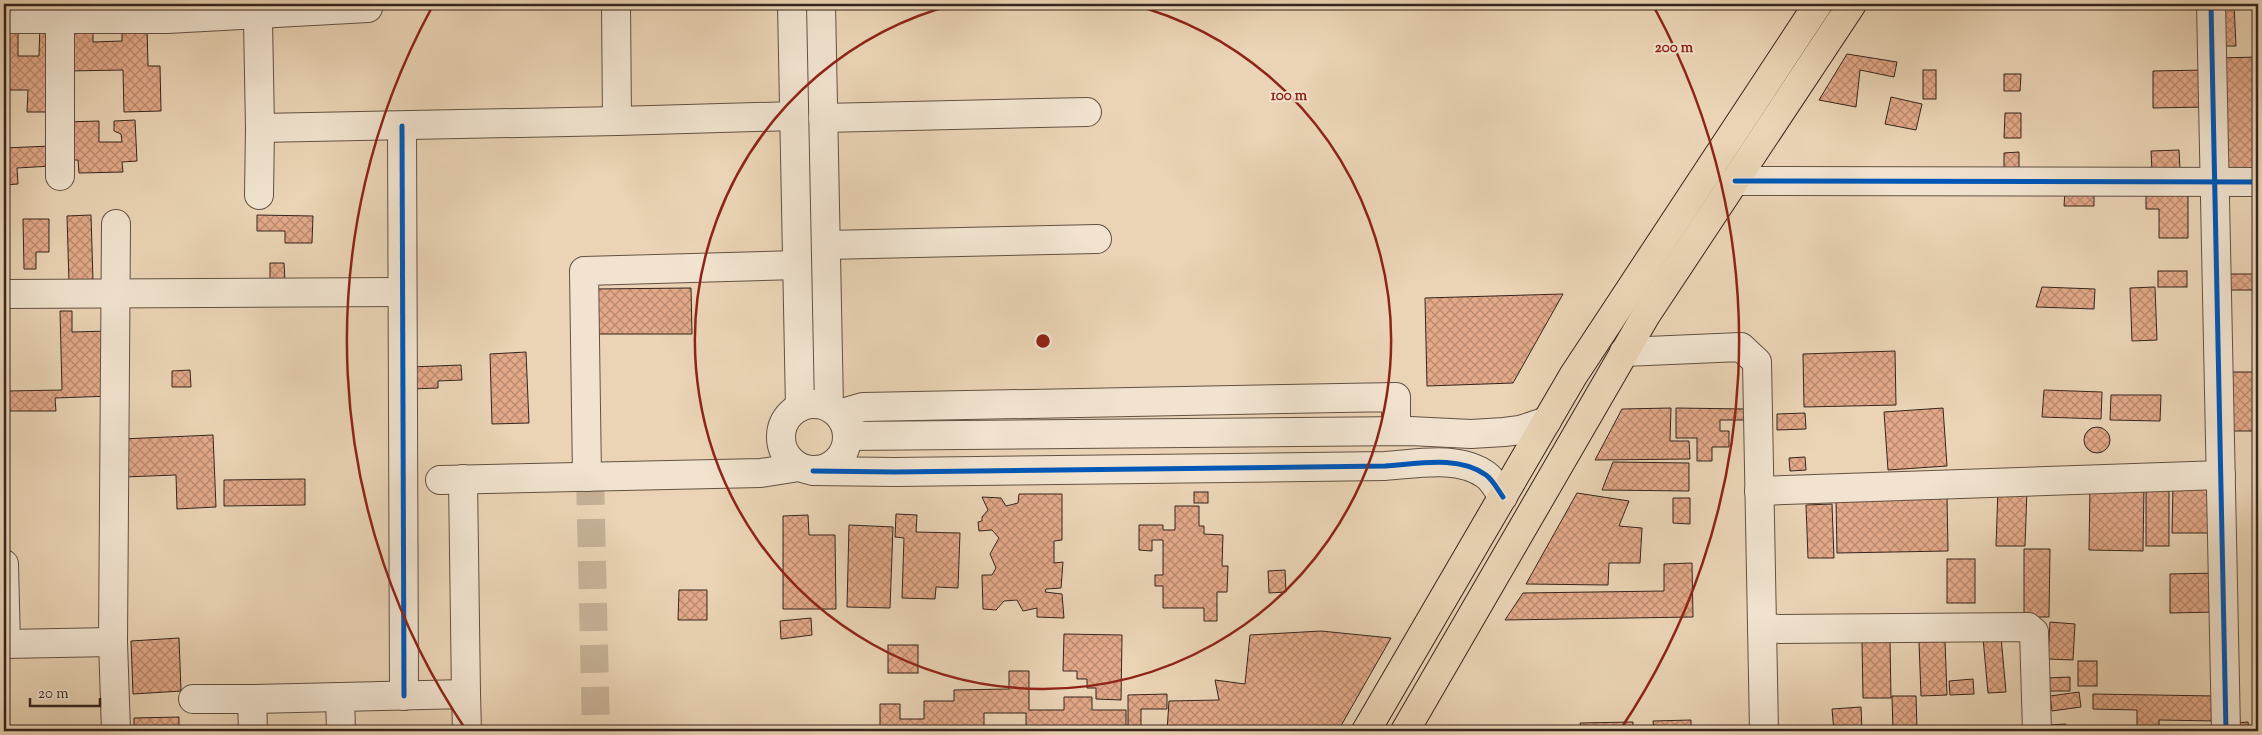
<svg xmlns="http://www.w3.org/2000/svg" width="2262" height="735" viewBox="0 0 2262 735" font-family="'Sorts Mill Goudy',serif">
  <defs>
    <pattern id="building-cross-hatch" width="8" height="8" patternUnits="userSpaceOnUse" patternTransform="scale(1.25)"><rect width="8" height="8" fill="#e3a989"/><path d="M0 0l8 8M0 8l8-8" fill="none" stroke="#b9896f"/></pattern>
  </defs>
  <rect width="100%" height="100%" fill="#ead4b5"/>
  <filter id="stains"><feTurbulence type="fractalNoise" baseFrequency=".004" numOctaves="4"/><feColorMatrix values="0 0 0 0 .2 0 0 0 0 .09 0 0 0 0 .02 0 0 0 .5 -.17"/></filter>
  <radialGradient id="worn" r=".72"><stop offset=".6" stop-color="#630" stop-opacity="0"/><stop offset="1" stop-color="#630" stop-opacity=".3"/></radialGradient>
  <!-- building -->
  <g fill="url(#building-cross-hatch)" stroke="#36251d">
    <rect x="70" y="4" width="53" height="6"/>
    <path d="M 130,4 L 184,4 L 184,13 L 130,11 Z"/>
    <path d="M 2220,4 L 2234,4 L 2236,46 L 2222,46 Z"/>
    <path d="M 4,22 L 18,22 L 18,56 L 39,56 L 40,22 L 56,22 L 56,112 L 27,112 L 28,90 L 4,90 Z"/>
    <path d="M 93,25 L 93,42 L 122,41 L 122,27 L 147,26 L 148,66 L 160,66 L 161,111 L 124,112 L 123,70 L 68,71 L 67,26 Z"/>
    <path d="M 1847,54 L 1897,62 L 1894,77 L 1860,70 L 1856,107 L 1819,100 Z"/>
    <path d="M 2258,57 L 2258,174 L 2221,174 L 2219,58 Z"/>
    <rect x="1923" y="70" width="13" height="29"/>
    <path d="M 2205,70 L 2205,107 L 2153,108 L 2153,71 Z"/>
    <path d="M 2004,74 L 2021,74 L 2020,91 L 2004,91 Z"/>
    <path d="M 1891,97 L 1922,104 L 1916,130 L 1885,124 Z"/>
    <path d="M 2005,113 L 2021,113 L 2021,138 L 2004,138 Z"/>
    <path d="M 135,120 L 137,161 L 122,162 L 123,172 L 79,173 L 78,160 L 65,160 L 64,122 L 99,121 L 99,142 L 122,142 L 121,134 L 114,131 L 114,121 Z"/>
    <path d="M 51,146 L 52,166 L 17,168 L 18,184 L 4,185 L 4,148 Z"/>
    <path d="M 2179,150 L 2180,170 L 2152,171 L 2151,151 Z"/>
    <path d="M 2019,152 L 2019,175 L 2004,175 L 2004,153 Z"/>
    <path d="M 2146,189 L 2188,189 L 2188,238 L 2159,238 L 2159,209 L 2146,209 Z"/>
    <path d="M 2065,191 L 2094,191 L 2094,206 L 2064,206 Z"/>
    <path d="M 91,215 L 93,281 L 69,282 L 67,216 Z"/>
    <path d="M 257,215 L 313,216 L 312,243 L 285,243 L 285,231 L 257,231 Z"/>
    <path d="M 23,219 L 49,219 L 49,252 L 36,252 L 36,269 L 24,269 Z"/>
    <path d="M 270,263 L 284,263 L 285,280 L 270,280 Z"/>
    <rect x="2158" y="271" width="29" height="16"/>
    <rect x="2226" y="274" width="32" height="16"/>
    <path d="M 2042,287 L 2095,289 L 2094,309 L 2036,307 Z"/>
    <path d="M 2155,287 L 2157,340 L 2132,341 L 2130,288 Z"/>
    <path d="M 691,288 L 692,334 L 595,334 L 595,289 Z"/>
    <path d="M 1563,294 L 1513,383 L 1427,386 L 1425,298 Z"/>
    <path d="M 60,311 L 72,311 L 72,332 L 110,331 L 112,396 L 55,398 L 56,411 L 4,411 L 8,391 L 62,390 Z"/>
    <path d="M 1895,351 L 1896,405 L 1804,407 L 1803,354 Z"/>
    <path d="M 526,352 L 529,423 L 492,424 L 490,354 Z"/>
    <path d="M 461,365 L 462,380 L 438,381 L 438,388 L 411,389 L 410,367 Z"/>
    <path d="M 190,370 L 191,387 L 172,387 L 172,371 Z"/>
    <rect x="2226" y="372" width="32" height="59"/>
    <path d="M 2044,390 L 2102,392 L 2101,419 L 2042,417 Z"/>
    <path d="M 2111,395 L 2161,395 L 2160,421 L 2110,420 Z"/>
    <path d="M 1671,408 L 1670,441 L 1689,441 L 1690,459 L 1595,460 L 1622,409 Z"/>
    <path d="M 1676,408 L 1745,409 L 1745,420 L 1720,420 L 1720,431 L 1729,431 L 1729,447 L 1712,447 L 1712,461 L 1697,461 L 1697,438 L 1676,438 Z"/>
    <path d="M 1943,408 L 1947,466 L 1888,470 L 1884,412 Z"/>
    <path d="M 1805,413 L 1806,429 L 1777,430 L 1777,414 Z"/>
    <circle cx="2097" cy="440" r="13"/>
    <path d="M 213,435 L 216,507 L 177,509 L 176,475 L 124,477 L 122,439 Z"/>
    <path d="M 1805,457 L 1806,470 L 1790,471 L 1789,458 Z"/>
    <path d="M 1613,462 L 1689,463 L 1689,491 L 1602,490 Z"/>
    <path d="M 305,479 L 305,505 L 224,506 L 224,480 Z"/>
    <rect x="2146" y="481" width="23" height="65"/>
    <path d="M 2090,484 L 2144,485 L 2143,551 L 2089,550 Z"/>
    <path d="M 2173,485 L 2213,485 L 2213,533 L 2172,533 Z"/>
    <path d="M 1998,488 L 2027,489 L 2025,546 L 1996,546 Z"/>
    <rect x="1194" y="492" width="14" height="11"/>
    <path d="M 1577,493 L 1629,501 L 1619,526 L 1642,528 L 1640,563 L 1609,563 L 1608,585 L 1526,584 Z"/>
    <path d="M 1019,494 L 1062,494 L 1062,540 L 1054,541 L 1054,563 L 1063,562 L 1061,588 L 1046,589 L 1045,592 L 1062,594 L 1064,618 L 1037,617 L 1037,608 L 1023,611 L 1017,600 L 1004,601 L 996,610 L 983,609 L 982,575 L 992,575 L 996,568 L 990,554 L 999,538 L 992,530 L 979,531 L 978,522 L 982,521 L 982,517 L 988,510 L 982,497 L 1001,498 L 1006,506 L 1018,503 Z"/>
    <path d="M 1947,496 L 1948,551 L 1837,553 L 1836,498 Z"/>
    <path d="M 1673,498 L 1690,498 L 1690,524 L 1673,523 Z"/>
    <path d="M 1832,504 L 1834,558 L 1808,558 L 1806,505 Z"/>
    <path d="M 1175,506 L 1199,506 L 1199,526 L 1204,526 L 1204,534 L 1223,535 L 1222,566 L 1228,566 L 1227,592 L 1217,592 L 1217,621 L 1204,621 L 1204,608 L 1163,608 L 1163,586 L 1155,586 L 1155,575 L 1163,575 L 1163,540 L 1152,540 L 1152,551 L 1139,550 L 1139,525 L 1163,525 L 1163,530 L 1175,530 Z"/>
    <path d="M 896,514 L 917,515 L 916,532 L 960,533 L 958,588 L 936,587 L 935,599 L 902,598 L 904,538 L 895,537 Z"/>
    <path d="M 808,515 L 809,535 L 835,535 L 836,609 L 783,609 L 783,516 Z"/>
    <path d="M 849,525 L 893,527 L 890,608 L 847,607 Z"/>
    <path d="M 2024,549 L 2050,549 L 2049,617 L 2024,617 Z"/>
    <rect x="1947" y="559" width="28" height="44"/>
    <path d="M 1692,563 L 1693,617 L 1505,620 L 1523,593 L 1664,591 L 1664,564 Z"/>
    <path d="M 1285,570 L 1286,592 L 1269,593 L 1268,571 Z"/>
    <path d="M 2217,573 L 2218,612 L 2170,613 L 2170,574 Z"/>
    <path d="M 679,590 L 707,590 L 707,620 L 678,620 Z"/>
    <path d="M 811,618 L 812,635 L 781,639 L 780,621 Z"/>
    <path d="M 2050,622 L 2075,624 L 2073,660 L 2048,659 Z"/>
    <path d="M 1321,631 L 1391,638 L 1338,731 L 1167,731 L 1169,701 L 1219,700 L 1215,680 L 1245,684 L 1250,635 Z"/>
    <path d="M 1064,634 L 1122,635 L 1121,700 L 1096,699 L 1096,688 L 1087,688 L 1087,679 L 1077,679 L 1077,671 L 1063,671 Z"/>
    <path d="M 2001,637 L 2006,692 L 1988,693 L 1983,638 Z"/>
    <path d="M 179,638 L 181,691 L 133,694 L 131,641 Z"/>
    <path d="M 1945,641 L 1947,695 L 1921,696 L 1919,642 Z"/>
    <path d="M 1862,642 L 1890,642 L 1891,698 L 1863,698 Z"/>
    <rect x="888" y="645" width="30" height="28"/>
    <rect x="2078" y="661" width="19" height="25"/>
    <path d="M 1009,671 L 1029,671 L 1029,710 L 1064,710 L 1064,697 L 1092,697 L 1092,710 L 1126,710 L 1126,731 L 1026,730 L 1026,713 L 984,713 L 984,730 L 880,731 L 880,704 L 900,704 L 900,719 L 924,719 L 924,701 L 954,701 L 954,690 L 1009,689 Z"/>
    <path d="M 2070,677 L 2070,691 L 2048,691 L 2047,678 Z"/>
    <path d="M 1973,679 L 1974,694 L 1950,695 L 1949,681 Z"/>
    <path d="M 2079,692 L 2081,707 L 2052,711 L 2050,696 Z"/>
    <path d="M 1167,694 L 1167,709 L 1141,709 L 1141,731 L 1128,731 L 1128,695 Z"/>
    <path d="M 2093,694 L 2215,696 L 2215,721 L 2159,720 L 2159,729 L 2183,729 L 2183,731 L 2137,731 L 2137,710 L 2093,709 Z"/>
    <path d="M 1892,696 L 1916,696 L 1917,731 L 1893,731 Z"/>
    <path d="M 1861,707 L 1862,731 L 1834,731 L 1832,709 Z"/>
    <path d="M 179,717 L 179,731 L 134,731 L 134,718 Z"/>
    <path d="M 1691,720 L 1691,731 L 1654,731 L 1653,721 Z"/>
    <path d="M 1633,722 L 1633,731 L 1581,731 L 1580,723 Z"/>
    <path d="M 2248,722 L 2249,731 L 2236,731 L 2236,723 Z"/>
    <path d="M 2066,724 L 2066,731 L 2048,731 L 2048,725 Z"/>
  </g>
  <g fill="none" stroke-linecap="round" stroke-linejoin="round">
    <!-- minor-tunnel -->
    <path stroke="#c6b197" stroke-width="28" stroke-dasharray="28 14" stroke-linecap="butt" d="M 590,477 L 596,731"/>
    <defs>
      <g id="minor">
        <path d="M 616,4 L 617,121 L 794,116"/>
        <path d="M 792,4 L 800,407"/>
        <path d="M 821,4 L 829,407"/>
        <path d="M 2211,4 L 2226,731"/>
        <path d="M 4,19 L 167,19 L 368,8"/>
        <path d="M 60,19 L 60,176"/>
        <path d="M 258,21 L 260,128 L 617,121"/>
        <path d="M 823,118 L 1087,112"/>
        <path d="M 402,126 L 404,696"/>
        <path d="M 1735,181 L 2258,182"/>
        <path d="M 259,195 L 260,128"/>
        <path d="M 116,224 L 113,642 L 116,731"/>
        <path d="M 826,245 L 1097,239"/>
        <path d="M 4,294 L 402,292"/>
        <path d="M 1624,352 L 1741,347 L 1757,362 L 1764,731"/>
        <circle cx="814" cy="437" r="33"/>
        <path d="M 839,414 L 863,407 L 1396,397 L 1396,431"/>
        <path d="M 848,436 L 1410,431 L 1471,434 L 1504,432 L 1520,430 L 1547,421"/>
        <path d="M 813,471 L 895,472 L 1385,466 C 1417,464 1458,455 1486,475 C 1493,480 1498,490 1503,497"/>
        <path d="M 587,477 L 584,271 L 797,265"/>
        <path d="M 463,479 L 466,694"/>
        <path d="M 440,480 L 761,473 L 799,467"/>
        <path d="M 1759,491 L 2221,475"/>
        <path d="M 4,564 L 6,644"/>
        <path d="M 1762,629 L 2028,627 L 2034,632 L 2037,731"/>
        <path d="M 4,644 L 113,642"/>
        <path d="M 193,699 L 252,699 L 253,731"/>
        <path d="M 252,699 L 340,697"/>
        <path d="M 341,731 L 340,697 L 466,694 L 467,731"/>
      </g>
      <g id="major">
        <path d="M 1366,731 L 1573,376 L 1818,4"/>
        <path d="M 1405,731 L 1646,315 L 1852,4"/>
      </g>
    </defs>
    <!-- minor casing -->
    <use href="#minor" stroke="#635143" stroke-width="30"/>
    <!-- major casing -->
    <use href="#major" stroke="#36251d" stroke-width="30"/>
    <!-- minor -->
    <use href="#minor" stroke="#f1e3cf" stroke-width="28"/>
    <!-- major -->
    <use href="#major" stroke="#ead4b5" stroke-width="28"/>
    <defs>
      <g id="cycleway">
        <path d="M 2211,4 L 2226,731"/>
        <path d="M 402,126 L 404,696"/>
        <path d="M 1735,181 L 2258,182"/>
        <path d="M 813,471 L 895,472 L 1385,466 C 1417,464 1458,455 1486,475 C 1493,480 1498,490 1503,497"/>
      </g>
    </defs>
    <!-- cycleway casing -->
    <use href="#cycleway" stroke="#f1e3cf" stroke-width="8"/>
    <!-- cycleway -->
    <use href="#cycleway" stroke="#0057b8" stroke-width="5"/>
  </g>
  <!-- distance rings -->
  <g fill="none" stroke="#8f2418" stroke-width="2.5">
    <path d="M1130 4A348 348 0 1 1 956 4"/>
    <path d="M466 730A696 696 0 0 1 431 9M1655 9A696 696 0 0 1 1620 730"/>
  </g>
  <circle cx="1043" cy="341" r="8" fill="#8f2418" stroke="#f1e3cf" stroke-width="2.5"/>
  <g font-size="15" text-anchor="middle" font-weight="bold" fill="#8f2418" stroke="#f1e3cf" stroke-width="4" stroke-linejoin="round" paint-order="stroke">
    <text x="1674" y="52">200 m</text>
    <text x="1289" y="100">100 m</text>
  </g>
  <!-- margin -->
  <rect width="2262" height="735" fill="none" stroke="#ead4b5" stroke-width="20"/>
  <rect x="5" y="5" width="2252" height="725" fill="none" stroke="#36251d" stroke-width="2.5"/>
  <rect x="10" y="10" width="2242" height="715" fill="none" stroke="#36251d"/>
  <!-- scale -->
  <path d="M30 698v8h70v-8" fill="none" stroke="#36251d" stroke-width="2.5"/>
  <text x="38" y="698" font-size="15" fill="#36251d" stroke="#f1e3cf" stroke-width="4" paint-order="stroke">20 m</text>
  <rect width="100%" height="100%" filter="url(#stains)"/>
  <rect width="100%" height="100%" fill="url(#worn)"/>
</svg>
